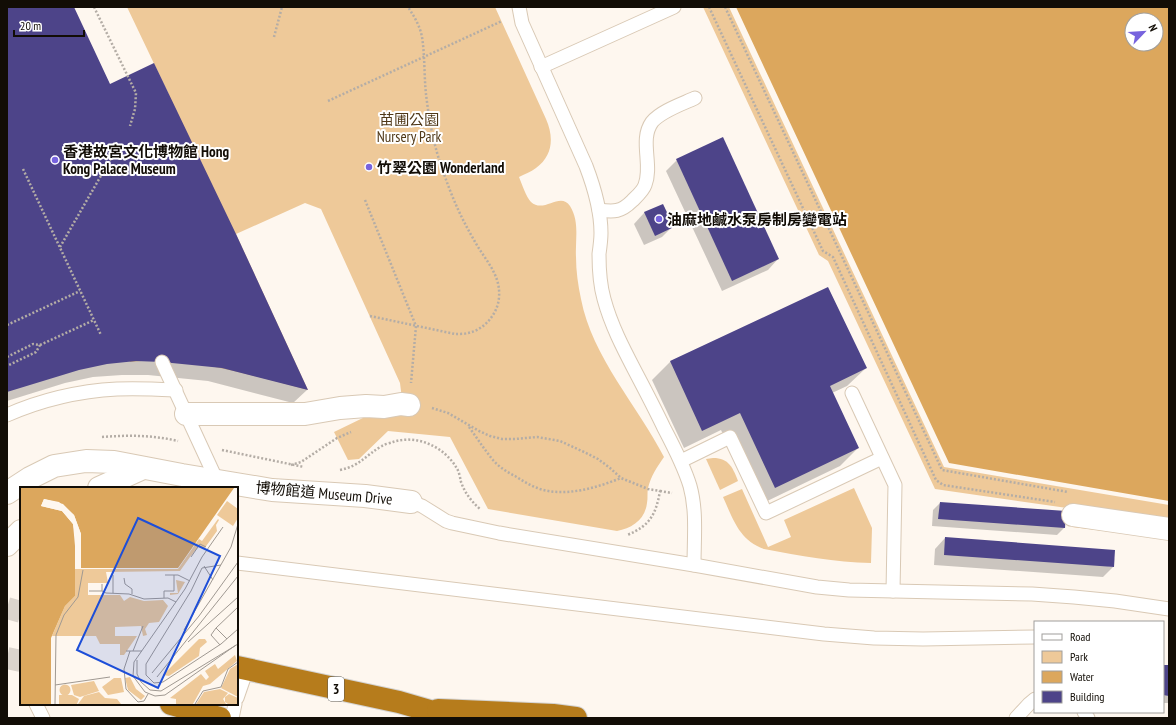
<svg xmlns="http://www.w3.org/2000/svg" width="1176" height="725" viewBox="0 0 1176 725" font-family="'PT Sans Narrow','Noto Sans TC',sans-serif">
  <rect width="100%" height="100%" fill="#fef7ef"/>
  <!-- green -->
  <g fill="#eec999">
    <path d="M 127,7 L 495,7 L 546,119 C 554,137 553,156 536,168 C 531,172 524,174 519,177 C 522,184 526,197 531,202 C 544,214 560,191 570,206 C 580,222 575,240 576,257 C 576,271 578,285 581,299 C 592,357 638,406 664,457 C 657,467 651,476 648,488 C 647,493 648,498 647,503 C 645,520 632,528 617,531 L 488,509 L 450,437 L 388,431 L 359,459 L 348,460 L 334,432 L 402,399 L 400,383 L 321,209 L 305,203 L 236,234 L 308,390 C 250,375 190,356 130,362 L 125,351 L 169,95 Z"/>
    <path d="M 703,7 L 729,7 L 944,467 L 1169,505 L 1169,539 L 1072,527 L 1074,509 L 935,489 L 828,261 L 819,255 Z"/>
    <path d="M 713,458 C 729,458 733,468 738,481 L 720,490 L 706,459 Z"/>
    <path d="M 854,488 L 872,528 L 871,563 C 835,562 800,556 764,549 C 739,540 733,519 723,497 L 742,489 L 768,547 L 791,537 L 784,520 Z"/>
  </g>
  <!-- water -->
  <path fill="#dca75d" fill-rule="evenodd" d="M 736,7 L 1169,7 L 1169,501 L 949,463 ZM 1132,20 L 1156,20 L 1156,44 L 1132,44 Z"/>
  <!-- shadow -->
  <g fill="#0003">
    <path d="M 7,7 L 73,7 L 110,85 L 307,390 L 293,403 L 208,381 L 148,375 L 122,375 L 93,377 L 65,383 L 7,401 Z"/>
    <path d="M 677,160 L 778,259 L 768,270 L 722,291 L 666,171 Z"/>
    <path d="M 663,205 L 673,226 L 662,237 L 644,245 L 634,224 L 644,213 Z"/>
    <path d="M 828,288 L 866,368 L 847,386 L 832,393 L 858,448 L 840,466 L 757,506 L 721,430 L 684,448 L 652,380 L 670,362 Z"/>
    <path d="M 940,503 L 1065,512 L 1064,528 L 1057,535 L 932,526 L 933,510 Z"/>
    <path d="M 945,538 L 1113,567 L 1103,577 L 934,565 L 935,549 Z"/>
    <rect x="1163" y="666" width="6" height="37"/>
  </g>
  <!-- building -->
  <g fill="#4d4489">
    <path d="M 7,7 L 74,7 L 110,84 L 154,63 L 236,234 L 308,390 L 222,368 L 162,362 L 136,361 L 107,364 L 79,370 L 7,392 Z"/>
    <path d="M 723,137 L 779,259 L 732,281 L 676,159 Z"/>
    <path d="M 663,204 L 674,227 L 655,236 L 644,212 Z"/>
    <path d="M 828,287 L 867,368 L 830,386 L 859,448 L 775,488 L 740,413 L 702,431 L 670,361 Z"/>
    <path d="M 940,502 L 1066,511 L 1065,528 L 938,519 Z"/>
    <path d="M 945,537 L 1115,550 L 1114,567 L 944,555 Z"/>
    <path d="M 1163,665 L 1169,665 L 1169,696 L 1163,695 Z"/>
  </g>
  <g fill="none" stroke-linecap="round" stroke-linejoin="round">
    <!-- highway-tunnel -->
    <g stroke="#dbd4cc" stroke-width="22" stroke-dasharray="22 11" stroke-linecap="butt">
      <path d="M 7,608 L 21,612"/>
      <path d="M 7,658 L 21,661"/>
    </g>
    <defs>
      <g id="lane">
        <path d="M 519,7 L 522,23 L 586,166 C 594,187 601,210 601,233 C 601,240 600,247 599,254 C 599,269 600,285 604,299 C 611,325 623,348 635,371 C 645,390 655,409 664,428 C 674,447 684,466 690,486 C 697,511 694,539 694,565"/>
        <path d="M 541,67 L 674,7"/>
        <path d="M 599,210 C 614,212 621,212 632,201 C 637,196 643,191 645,185 C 653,165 639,140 652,122 C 661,111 682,104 695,98"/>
        <path d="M 162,362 L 217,481"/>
        <path d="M 852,393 L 895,485 L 893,591"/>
        <path d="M 7,415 C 41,400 80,391 117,389 C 137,388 156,389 176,390"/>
        <path d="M 681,461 L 730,437 L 766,513 L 882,458"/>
        <path d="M 411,502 L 422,506 L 446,521 L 452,523 L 499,533 L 694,565 L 817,587 L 849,590 L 1032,594 L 1074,597 L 1115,601 L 1169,609"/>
        <path d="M 237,563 L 824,634 L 874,638 L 923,639 L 1035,637"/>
        <path d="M 237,698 L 247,669"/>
        <path d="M 36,704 L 43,718"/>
        <path d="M 1084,712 L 1088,718"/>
        <path d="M 232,718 L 235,704"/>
        <path d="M 1016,718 L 1029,704 L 1035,699"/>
      </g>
      <g id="street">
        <path d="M 186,414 L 305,414 L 340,408 L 366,406 L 384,407 L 401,404 L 409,405"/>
        <path d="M 99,488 L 143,468"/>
        <path d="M 7,493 L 30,478 L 54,466 L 86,461 L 114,462 L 182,475 L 272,490 L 365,496 L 411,502"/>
        <path d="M 1073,515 L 1169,529"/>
        <path d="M 7,545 L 21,531"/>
      </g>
      <g id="highway">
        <path d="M 237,667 L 399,702 L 454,718"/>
        <path d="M 171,704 L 220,718"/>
        <path d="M 438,710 L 553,715 L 576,718"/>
      </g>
    </defs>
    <!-- lane casing -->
    <use href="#lane" stroke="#d9c9b5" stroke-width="15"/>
    <!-- street casing -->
    <use href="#street" stroke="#d9c9b5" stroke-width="24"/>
    <!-- highway casing -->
    <use href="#highway" stroke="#d4d3d2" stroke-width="24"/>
    <!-- path -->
    <g stroke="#b4ada6" stroke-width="2.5" stroke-dasharray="2 2" stroke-linecap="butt">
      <path d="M 94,7 L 136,93 L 135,109 L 130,126"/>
      <path d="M 709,7 L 823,251 L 833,257 L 936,480 L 943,485 L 1055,502"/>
      <path d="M 725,7 L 942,470 L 1068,492"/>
      <path d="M 274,37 L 282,7"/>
      <path d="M 328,101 L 502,21"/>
      <path d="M 23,169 L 101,335"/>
      <path d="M 365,200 L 416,326 L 411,383"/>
      <path d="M 60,247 L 114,153"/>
      <path d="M 370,316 L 455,334 C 459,334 464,334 468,333 C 484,330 498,314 499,297 C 501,274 484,259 474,240 C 461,218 451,195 443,171 C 434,147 429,120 426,94 C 424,76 425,56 422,37 C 420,26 414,16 408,7"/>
      <path d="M 7,325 L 80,291"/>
      <path d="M 40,345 L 94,320"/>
      <path d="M 7,357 L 33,344 L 40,345 L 36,352 L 7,366"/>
      <path d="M 432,408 L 448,413 L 479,431 L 490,436 L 502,439 L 515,439 L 537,437 L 560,441 L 584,452 L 598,459 L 610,468 L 621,478 L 648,489 L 660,491 C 656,514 650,526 627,535"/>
      <path d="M 469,427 C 477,438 484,449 493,460 C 499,467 507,472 515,476 C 523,481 531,486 540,489 C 566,497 596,488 621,478"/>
      <path d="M 102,437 C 128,435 153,435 178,441"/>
      <path d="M 222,450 L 304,467"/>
      <path d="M 291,465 L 301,462 L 337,438 L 351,432"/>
      <path d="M 340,470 C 360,466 366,455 382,446 C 385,444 390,443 393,442 C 417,434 444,447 456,467 C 459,471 460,477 461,482 C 465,493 471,501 480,509"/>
      <path d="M 660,491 L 672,493"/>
    </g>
    <!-- lane -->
    <use href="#lane" stroke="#fff" stroke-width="13"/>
    <!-- street -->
    <use href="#street" stroke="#fff" stroke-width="22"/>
    <!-- highway -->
    <use href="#highway" stroke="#b67c1c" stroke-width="22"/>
  </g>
  <!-- markers -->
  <g fill="#7763de" stroke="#fff" stroke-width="1.5">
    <circle cx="55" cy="160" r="4"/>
    <circle cx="369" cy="167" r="4"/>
    <circle cx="659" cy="219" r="4"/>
  </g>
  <g text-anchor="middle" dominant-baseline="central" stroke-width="4" stroke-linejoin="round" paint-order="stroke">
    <!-- shield labels -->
    <rect fill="#fff" stroke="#595651" stroke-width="1" x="328" y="677" width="16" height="24" rx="3"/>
    <g font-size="14" font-weight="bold" fill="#120d06">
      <text x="336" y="689">3</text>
    </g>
    <!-- park labels -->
    <g font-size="15" fill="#503919" stroke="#fff">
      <text x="409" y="119">苗圃公園<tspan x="409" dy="17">Nursery Park</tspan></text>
    </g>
    <!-- poi labels -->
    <g font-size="15" font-weight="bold" fill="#120d06" stroke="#fff" text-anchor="start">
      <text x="63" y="151">香港故宮文化博物館 Hong<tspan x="63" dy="17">Kong Palace Museum</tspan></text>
      <text x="377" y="167">竹翠公園 Wonderland</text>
      <text x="667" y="219">油麻地鹹水泵房制房變電站</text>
    </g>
    <!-- street labels -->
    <g font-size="15" fill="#120d06" stroke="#fff">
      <text transform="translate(324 493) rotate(5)">博物館道 Museum Drive</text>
    </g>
  </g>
  <!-- overview -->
  <g transform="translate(20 487)">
    <rect width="218" height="218" fill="#fef7ef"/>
    <path d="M 207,14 L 218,22 L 218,31 L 213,39 L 197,28 ZM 198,32 L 199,33 L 196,38 L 197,44 L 184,62 L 179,59 L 170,70 L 160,84 L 86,85 L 88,96 L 68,96 L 68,108 L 100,108 L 104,114 L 110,110 L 124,114 L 143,113 L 148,119 L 139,135 L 129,136 L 125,142 L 127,148 L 123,149 L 121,139 L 95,140 L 95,149 L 117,149 L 104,168 L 100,168 L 100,157 L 80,157 L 76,149 L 32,149 L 45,119 L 55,109 L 55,82 L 158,82 L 179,52 L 182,54 ZM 156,93 L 165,95 L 158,107 L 150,108 L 150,106 L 158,106 ZM 179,152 L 185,152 L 187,155 L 180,161 L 179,169 L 149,189 L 143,188 ZM 215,168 L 217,174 L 190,197 L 183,199 L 173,217 L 156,217 L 156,212 L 150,211 L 181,187 L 186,193 L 189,190 L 185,184 L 195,177 L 198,182 ZM 218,177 L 218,210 L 201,201 L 210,182 ZM 110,190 L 116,202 L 125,209 L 121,213 L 108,203 L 105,191 ZM 94,191 L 101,191 L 104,205 L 88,208 L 82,200 ZM 74,194 L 79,204 L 60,210 L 54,208 L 51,198 ZM39.5 203a5.5 5.5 0 1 1 11 0a5.5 5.5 0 1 1-11 0ZM 200,202 L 208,206 L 203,212 L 206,217 L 176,217 L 184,205 ZM 79,205 L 85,211 L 97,212 L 101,217 L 58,217 L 64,209 ZM 209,207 L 218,211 L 218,217 L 208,217 L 205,215 L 205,210 ZM 39,208 L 52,208 L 59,212 L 57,217 L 39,217 Z" fill="#eec999"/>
    <path d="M 0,1 L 214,1 L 158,81 L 61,81 L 61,47 L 54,28 L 43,17 L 24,12 L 21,19 L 42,24 L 53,37 L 55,47 L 55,109 L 45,119 L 31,151 L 31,217 L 0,217 Z" fill="#dca75d"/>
    <path d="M 24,12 L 39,15 L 54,28 L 61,47 L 61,81 L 59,43 L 53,29 L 39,17 L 23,15 L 24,18 L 43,23 L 54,36 L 57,47 L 57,81 L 53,37 L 42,24 L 21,19 Z" fill="#fef7ef"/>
    <path fill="none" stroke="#a09992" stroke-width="1" d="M 203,40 L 182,70 L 165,102 L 114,175 L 113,189 L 125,205 L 135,209 L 145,208 L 216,158M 171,70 L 180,57 L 186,60M 201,78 L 182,81 L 171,104 L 126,177 L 126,188 L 134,196 L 143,195 L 201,157 L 218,142M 184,79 L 193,93M 145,88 L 158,88 L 170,94M 104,91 L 105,97 L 112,102 L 112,107M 82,97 L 82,104 L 86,106 L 109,107 L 124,112 L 148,111 L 156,115M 69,104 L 82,104M 93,106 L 93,88M 144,111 L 144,104 L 154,104 L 154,88M 196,141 L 218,120M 164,143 L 211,60 L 218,37M 168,155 L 218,110M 200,158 L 191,148 L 196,141 L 207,152M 106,164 L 122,164M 110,164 L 104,182 L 106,202 L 118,215 L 124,214 L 128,207M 113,164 L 123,139M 117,173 L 117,187 L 121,195 L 130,203 L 141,204 L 218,157M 132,186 L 179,129 L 218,75M 137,190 L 218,89M 35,198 L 90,190M 35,217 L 36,148 L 44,128 L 58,110 L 63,83M 175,217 L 183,204 L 201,200 L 208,182 L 218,175"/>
    <path fill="#1d4ed8" fill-opacity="0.15" stroke="#1d4ed8" stroke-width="2" d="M 118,31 L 200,69 L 138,201 L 57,163 Z"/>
    <rect width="218" height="218" fill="none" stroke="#120d06" stroke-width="2"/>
  </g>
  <!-- border -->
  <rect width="1176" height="725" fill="none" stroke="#120d06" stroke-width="16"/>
  <!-- legend -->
  <rect x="1034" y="621" width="130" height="92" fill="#ffffff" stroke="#a09e9b"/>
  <rect x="1042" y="634" width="20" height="6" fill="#ffffff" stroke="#a09e9b"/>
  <text x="1070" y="641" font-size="12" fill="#120d06">Road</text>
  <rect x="1042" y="651" width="20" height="12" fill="#eec999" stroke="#a09e9b"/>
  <text x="1070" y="661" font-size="12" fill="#120d06">Park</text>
  <rect x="1042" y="671" width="20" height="12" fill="#dca75d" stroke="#a09e9b"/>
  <text x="1070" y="681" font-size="12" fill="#120d06">Water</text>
  <rect x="1042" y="691" width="20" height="12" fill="#4d4489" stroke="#a09e9b"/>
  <text x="1070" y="701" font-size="12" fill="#120d06">Building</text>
  <!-- north arrow -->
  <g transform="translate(1144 32) rotate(65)"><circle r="19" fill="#ffffff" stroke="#a09e9b"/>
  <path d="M0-3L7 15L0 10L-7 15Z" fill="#7763de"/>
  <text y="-6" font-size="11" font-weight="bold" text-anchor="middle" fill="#120d06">N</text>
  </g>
  <!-- scale -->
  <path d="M14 30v6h70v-6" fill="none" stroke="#120d06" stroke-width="2"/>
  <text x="20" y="30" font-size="12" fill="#120d06" stroke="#ffffff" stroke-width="3" paint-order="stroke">20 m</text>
</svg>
